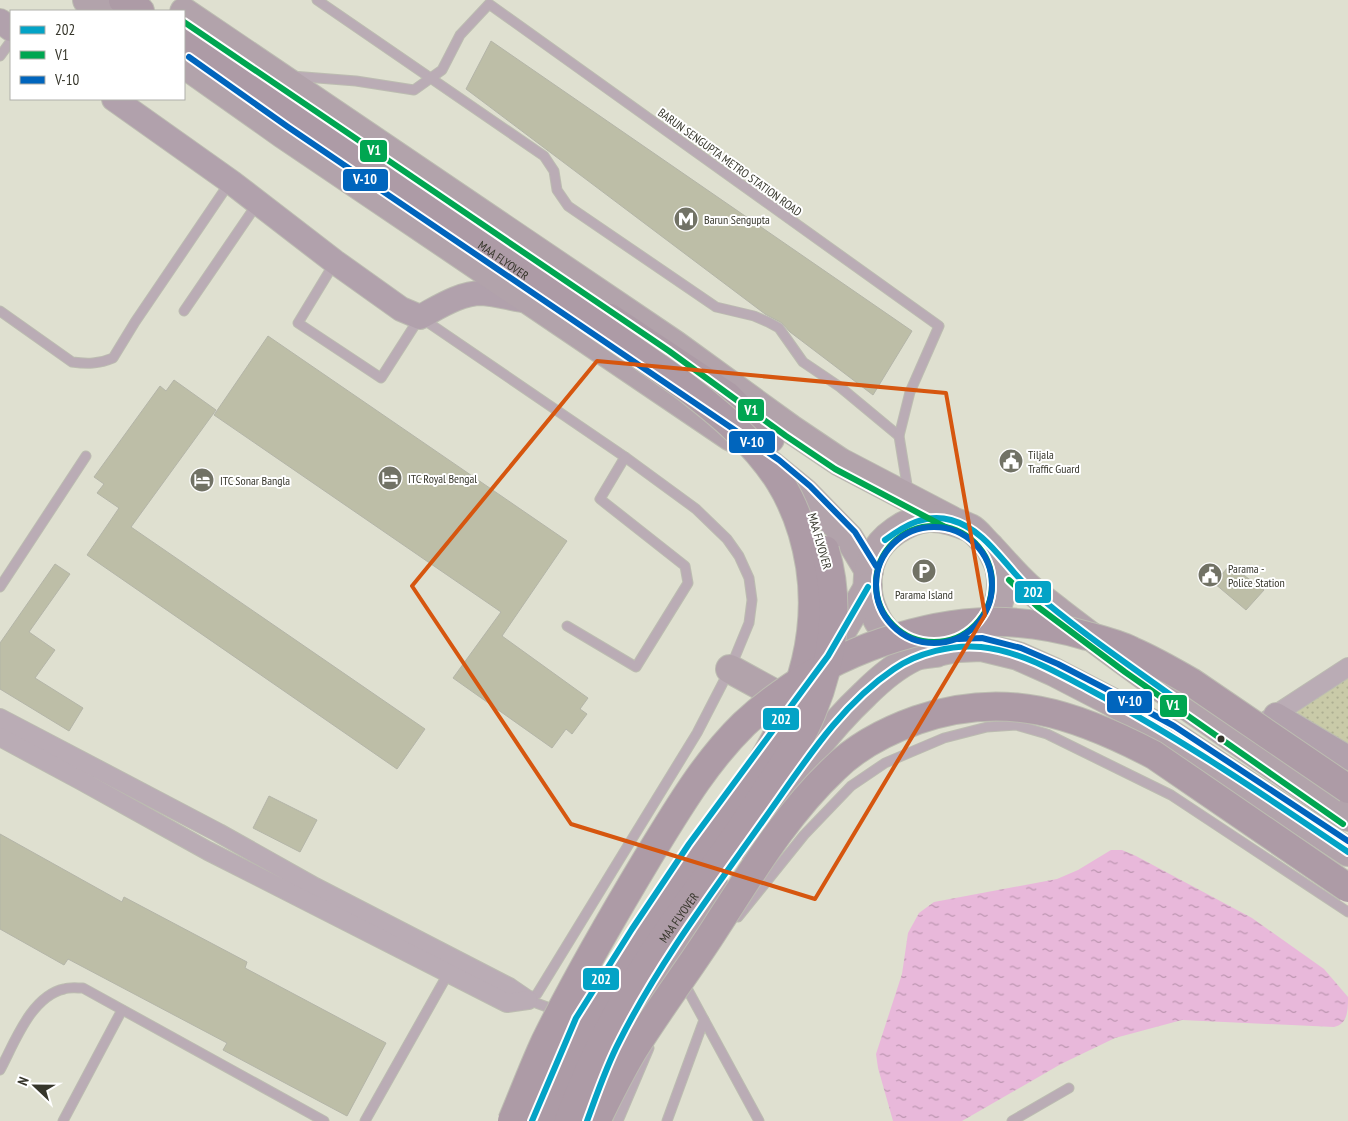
<svg xmlns="http://www.w3.org/2000/svg" width="1348" height="1121" viewBox="0 0 1348 1121" font-family="'PT Sans Narrow',sans-serif">
  <defs>
    <pattern id="park-dots" width="8" height="8" patternUnits="userSpaceOnUse" patternTransform="scale(1.25)"><rect width="8" height="8" fill="#c9caa8"/><path d="M2 2h.1M6 6h.1" fill="none" stroke="#adae91" stroke-width="1.8" stroke-linecap="round"/></pattern>
    <pattern id="water-ripples" width="26" height="14" patternUnits="userSpaceOnUse" patternTransform="scale(1.25)"><rect width="26" height="14" fill="#e8b8da"/><path d="M2 4q2-2 4 0t4 0M15 11q2-2 4 0t4 0" fill="none" stroke="#bd96b1"/></pattern>
  </defs>
  <rect width="100%" height="100%" fill="#dfe0d0"/>
  <!-- park -->
  <path fill="url(#park-dots)" d="M 1348,677 L 1348,754 L 1299,720 L 1296,706 Z"/>
  <!-- water -->
  <path fill="url(#water-ripples)" d="M 1111,850 L 1122,850 L 1136,856 L 1252,918 L 1324,969 L 1348,997 C 1348,1010 1348,1024 1334,1027 L 1182,1020 L 1115,1038 L 1061,1064 L 962,1121 L 893,1121 L 878,1068 L 876,1054 L 902,974 L 908,933 L 919,913 L 934,902 L 1057,879 L 1078,870 Z"/>
  <!-- building -->
  <g fill="#bdbea7" stroke="#b4b5a8">
    <path d="M 491,41 L 912,331 L 873,395 L 790,332 L 782,323 L 765,314 L 466,89 Z"/>
    <path d="M 268,336 L 567,541 L 502,636 L 588,698 L 580,709 L 587,714 L 572,734 L 566,729 L 552,748 L 453,678 L 501,612 L 214,415 Z"/>
    <path d="M 174,380 L 216,410 L 131,527 L 425,729 L 397,769 L 87,555 L 119,508 L 97,493 L 104,484 L 94,477 L 160,386 L 166,391 Z"/>
    <path d="M 55,564 L 70,574 L 29,632 L 55,650 L 35,678 L 83,708 L 69,731 L 0,689 L 0,643 Z"/>
    <path d="M 1230,565 L 1264,590 L 1246,610 L 1214,583 Z"/>
    <path d="M 269,796 L 317,820 L 300,852 L 253,828 Z"/>
    <path d="M 0,834 L 122,902 L 124,897 L 247,962 L 245,968 L 386,1043 L 347,1116 L 223,1050 L 227,1043 L 68,959 L 64,965 L 0,929 Z"/>
  </g>
  <g fill="none" stroke-linecap="round" stroke-linejoin="round">
    <defs>
      <g id="lane">
        <path d="M 317,0 L 544,156 L 554,171 L 557,190 L 568,206 L 716,307 L 754,316 L 768,322 L 779,328 L 803,362 L 840,387 L 899,436"/>
        <path d="M 0,56 L 11,41"/>
        <path d="M 292,76 L 356,81 L 414,90 L 442,70 L 460,35 L 489,4 L 939,326 L 910,392 L 899,436 L 908,491"/>
        <path d="M 335,262 L 298,323 L 381,378 L 420,317 L 625,457 L 696,509 L 727,539 L 739,556 L 749,578 L 752,600 L 749,623 L 730,669 L 697,733 L 537,994 L 528,1000"/>
        <path d="M 0,311 L 72,362 C 87,364 99,364 113,358 L 135,322 L 230,182"/>
        <path d="M 184,311 L 257,204"/>
        <path d="M 0,587 L 86,456"/>
        <path d="M 567,626 L 636,667 L 688,583 L 685,566 L 600,499 L 625,457"/>
        <path d="M 738,917 L 804,835 L 851,786 L 885,763 L 944,738 L 987,727 L 1016,725 L 1047,734 L 1171,795 L 1348,912"/>
        <path d="M 684,983 L 759,1121"/>
        <path d="M 528,1000 L 558,1011"/>
        <path d="M 0,1070 C 14,1044 31,996 64,989 C 69,987 77,988 83,988 L 324,1121"/>
        <path d="M 63,1121 L 122,1010"/>
        <path d="M 365,1121 L 449,972"/>
        <path d="M 618,1121 L 649,1048"/>
        <path d="M 667,1121 L 704,1020"/>
        <path d="M 1012,1121 L 1069,1088"/>
      </g>
      <g id="street">
        <path d="M 0,718 L 219,833 L 315,887 L 509,987 L 528,1000"/>
        <path d="M 1267,720 L 1348,667"/>
        <path d="M 0,737 L 80,780 L 208,851 L 507,1003 L 528,1000"/>
      </g>
      <g id="secondary">
        <path d="M 0,21 L 11,29"/>
        <path d="M 114,99 L 231,182 L 335,262 L 401,309 L 420,317 C 439,307 460,293 482,293 C 497,294 513,299 528,301"/>
        <path d="M 1276,715 L 1348,758"/>
      </g>
      <g id="primary">
        <path d="M 87,0 L 104,11"/>
        <path d="M 184,12 L 674,344 L 791,429 L 840,462 L 951,520"/>
        <path d="M 184,64 L 283,134 L 731,437"/>
        <path d="M 771,465 L 804,492 L 849,538 L 869,571"/>
        <path d="M 990,547 C 993,554 999,563 1000,571 C 1013,654 900,684 872,608 C 866,593 866,572 873,557 C 881,537 907,520 928,518 C 943,517 957,522 970,528 C 976,531 981,538 986,543 C 1000,557 1013,574 1028,587 C 1038,596 1049,604 1059,612 C 1152,684 1251,750 1348,817"/>
        <path d="M 959,648 L 981,647 L 1018,656 L 1054,672 L 1110,701 L 1169,733 L 1348,852"/>
        <path d="M 828,655 L 868,587"/>
        <path d="M 730,669 L 794,704"/>
        <path d="M 746,845 C 783,792 818,738 865,694 C 879,680 895,666 914,657 C 921,654 929,654 936,653"/>
        <path d="M 596,1097 C 623,1021 670,954 715,888"/>
      </g>
      <g id="highway">
        <path d="M 123,0 L 140,11"/>
        <path d="M 610,318 L 727,396 L 770,439"/>
      </g>
    </defs>
    <!-- lane casing -->
    <use href="#lane" stroke="#bcbcb1" stroke-width="11"/>
    <!-- street casing -->
    <use href="#street" stroke="#bcbcb1" stroke-width="20"/>
    <!-- secondary casing -->
    <use href="#secondary" stroke="#bcbcb1" stroke-width="26"/>
    <!-- primary casing -->
    <use href="#primary" stroke="#bcbcb1" stroke-width="30"/>
    <!-- highway casing -->
    <use href="#highway" stroke="#bcbcb1" stroke-width="30"/>
    <!-- lane -->
    <use href="#lane" stroke="#baacb5" stroke-width="9"/>
    <!-- street -->
    <use href="#street" stroke="#baacb5" stroke-width="18"/>
    <!-- secondary -->
    <use href="#secondary" stroke="#b1a1ac" stroke-width="24"/>
    <!-- primary -->
    <use href="#primary" stroke="#b2a3ab" stroke-width="28"/>
    <!-- highway -->
    <use href="#highway" stroke="#ad9ba6" stroke-width="28"/>
    <defs>
      <g id="highway-bridge">
        <path id="s1" d="M 184,40 L 295,114 L 683,385 C 718,412 756,443 780,482 C 796,508 805,535 810,566 C 830,696 742,792 673,889 C 651,920 632,951 612,983 C 586,1024 556,1074 542,1121"/>
        <path d="M 512,1121 C 523,1095 533,1068 545,1042 C 576,979 611,919 647,859 C 676,812 704,763 744,724 C 781,690 822,665 869,647 C 944,619 1009,613 1087,636 C 1102,640 1118,644 1132,651 C 1153,660 1172,671 1191,682 L 1348,789"/>
        <path id="s2" d="M 569,1121 C 593,1054 628,989 669,930 C 701,885 734,841 764,794 C 781,768 800,742 812,712 C 833,661 841,604 825,550"/>
        <path d="M 596,1121 C 608,1097 620,1072 634,1049 C 660,1007 690,968 716,927 C 752,872 786,814 834,769 C 857,746 886,731 917,720 C 1005,690 1074,713 1154,755 L 1348,888"/>
      </g>
    </defs>
    <!-- highway-bridge casing -->
    <use href="#highway-bridge" stroke="#bcbcb1" stroke-width="30" stroke-linecap="butt"/>
    <!-- highway-bridge -->
    <use href="#highway-bridge" stroke="#ad9ba6" stroke-width="28"/>
    <defs>
      <g id="bus-1">
        <path d="M 885,540 C 905,525 926,513 951,520 C 987,530 1004,566 1030,589 C 1077,630 1129,665 1179,701"/>
        <path d="M 532,1121 L 576,1018 L 632,929 L 689,844 L 828,656 L 868,587"/>
        <path d="M 587,1121 C 597,1094 606,1067 619,1042 C 659,962 714,890 765,818 C 803,765 839,706 894,669 C 917,653 953,644 981,647 C 1020,651 1056,672 1090,690 C 1180,738 1264,795 1348,852"/>
      </g>
      <g id="bus-2">
        <path d="M 184,22 L 669,351 L 786,436 L 835,469 L 947,528"/>
        <circle cx="934" cy="584" r="58"/>
        <path d="M 1009,580 L 1038,607 L 1125,672 L 1343,824"/>
      </g>
      <g id="bus-3">
        <path d="M 189,57 L 288,127 L 779,460 L 810,486 L 855,532 L 876,566"/>
        <circle cx="934" cy="585" r="58"/>
        <path d="M 959,639 L 982,638 L 1021,648 L 1058,664 L 1114,693 L 1174,726 L 1348,841"/>
      </g>
    </defs>
    <!-- bus-1 casing -->
    <use href="#bus-1" stroke="#fff" stroke-width="10"/>
    <!-- bus-2 casing -->
    <use href="#bus-2" stroke="#fff" stroke-width="10"/>
    <!-- bus-3 casing -->
    <use href="#bus-3" stroke="#fff" stroke-width="10"/>
    <!-- bus-1 -->
    <use href="#bus-1" stroke="#03a3c6" stroke-width="6"/>
    <!-- bus-2 -->
    <use href="#bus-2" stroke="#00a651" stroke-width="6"/>
    <!-- bus-3 -->
    <use href="#bus-3" stroke="#0065bd" stroke-width="6"/>
  </g>
  <!-- marked area -->
  <path fill="none" stroke="#d6560f" stroke-width="4" stroke-linejoin="round" d="M 597,361 L 946,393 L 985,615 L 815,899 L 571,824 L 412,586 Z"/>
  <!-- icons -->
  <defs>
    <symbol id="metro-disc" viewBox="-11 -11 22 22"><circle r="9.5" fill="#717265" stroke="#fff"/><path d="M-5.5 5V-5H-3L0 0L3-5H5.5V5H3V-.5L0 4L-3-.5V5Z" fill="#fff"/></symbol>
    <symbol id="civic-disc" viewBox="-11 -11 22 22"><circle r="9.5" fill="#717265" stroke="#fff"/><path d="M-.6-6.5H3V-4.5H.6V-3L4-1V1h2V6H-6V1h2V-1L-.6-3ZM-1.2 2.5V6h2.4V2.5Z" fill="#fff"/></symbol>
    <symbol id="hotel-disc" viewBox="-11 -11 22 22"><circle r="9.5" fill="#717265" stroke="#fff"/><path d="M-6-4.5h1.5V1H6V5H4.5V3h-9V5H-6ZM-4 0a1.8 1.8 0 1 1 3.6 0ZM.5 0V-2.5h3Q6-2.5 6 0Z" fill="#fff"/></symbol>
    <symbol id="parking-disc" viewBox="-11 -11 22 22"><circle r="9.5" fill="#717265" stroke="#fff"/><path d="M-3.5-5.5H1a3.5 3.5 0 0 1 0 7H-1V5.5H-3.5ZM-1-3.4V-.6H.8a1.4 1.4 0 0 0 0-2.8Z" fill="#fff"/></symbol>
  </defs>
  <g fill-rule="evenodd">
    <use href="#metro-disc" x="672" y="205" width="28" height="28"/>
    <use href="#civic-disc" x="997" y="447" width="28" height="28"/>
    <use href="#hotel-disc" x="376" y="464" width="28" height="28"/>
    <use href="#hotel-disc" x="188" y="466" width="28" height="28"/>
    <use href="#parking-disc" x="910" y="557" width="28" height="28"/>
    <use href="#civic-disc" x="1196" y="561" width="28" height="28"/>
  </g>
  <!-- markers -->
  <circle fill="#36362b" stroke="#fff" stroke-width="2" cx="1221" cy="739" r="4.5"/>
  <g text-anchor="middle" dominant-baseline="central" stroke-width="4" stroke-linejoin="round" paint-order="stroke">
    <!-- street labels -->
    <g font-size="12" fill="#36362b" stroke="#fff">
      <text transform="translate(730 162) rotate(36)">BARUN SENGUPTA METRO STATION ROAD</text>
      <text stroke="none"><textPath href="#s1" startOffset="388">MAA FLYOVER</textPath></text>
      <text transform="translate(820 541) rotate(74)">MAA FLYOVER</text>
      <text stroke="none"><textPath href="#s2" startOffset="232">MAA FLYOVER</textPath></text>
    </g>
    <!-- poi labels -->
    <g font-size="12" fill="#36362b" stroke="#fff" text-anchor="start">
      <text x="704" y="219">Barun Sengupta</text>
      <text x="1028" y="454">Tiljala<tspan x="1028" dy="14">Traffic Guard</tspan></text>
      <text x="408" y="478">ITC Royal Bengal</text>
      <text x="220" y="480">ITC Sonar Bangla</text>
      <text x="1228" y="568">Parama -<tspan x="1228" dy="14">Police Station</tspan></text>
      <text x="924" y="594" text-anchor="middle">Parama Island</text>
    </g>
  </g>
  <g stroke="#fff" stroke-width="2">
    <rect x="359" y="139" width="29" height="24" rx="5" fill="#00a651"/>
    <rect x="342" y="168" width="47" height="24" rx="5" fill="#0065bd"/>
    <rect x="737" y="398" width="28" height="24" rx="5" fill="#00a651"/>
    <rect x="728" y="430" width="48" height="24" rx="5" fill="#0065bd"/>
    <rect x="1014" y="580" width="38" height="24" rx="5" fill="#03a3c6"/>
    <rect x="1106" y="690" width="47" height="24" rx="5" fill="#0065bd"/>
    <rect x="1159" y="694" width="29" height="24" rx="5" fill="#00a651"/>
    <rect x="762" y="707" width="38" height="24" rx="5" fill="#03a3c6"/>
    <rect x="582" y="967" width="38" height="24" rx="5" fill="#03a3c6"/>
  </g>
  <g font-size="14" text-anchor="middle" font-weight="bold" fill="#fff">
    <text x="374" y="155">V1</text>
    <text x="365" y="184">V-10</text>
    <text x="751" y="415">V1</text>
    <text x="752" y="447">V-10</text>
    <text x="1033" y="597">202</text>
    <text x="1130" y="706">V-10</text>
    <text x="1173" y="710">V1</text>
    <text x="781" y="724">202</text>
    <text x="601" y="984">202</text>
  </g>
  <!-- legend -->
  <rect x="10" y="10" width="175" height="90" fill="#ffffff" stroke="#afafaa"/>
  <rect x="20" y="26" width="25" height="8" fill="#03a3c6" stroke="#afafaa"/>
  <text x="55" y="35" font-size="15" fill="#36362b">202</text>
  <rect x="20" y="51" width="25" height="8" fill="#00a651" stroke="#afafaa"/>
  <text x="55" y="60" font-size="15" fill="#36362b">V1</text>
  <rect x="20" y="76" width="25" height="8" fill="#0065bd" stroke="#afafaa"/>
  <text x="55" y="85" font-size="15" fill="#36362b">V-10</text>
  <!-- north arrow -->
  <g transform="translate(35 1086) rotate(292)" stroke="#ffffff" stroke-width="4" paint-order="stroke">
  <path d="M0-4L9 19L0 12L-9 19Z" fill="#36362b"/>
  <text y="-8" font-size="14" font-weight="bold" text-anchor="middle" fill="#36362b">N</text>
  </g>
</svg>
